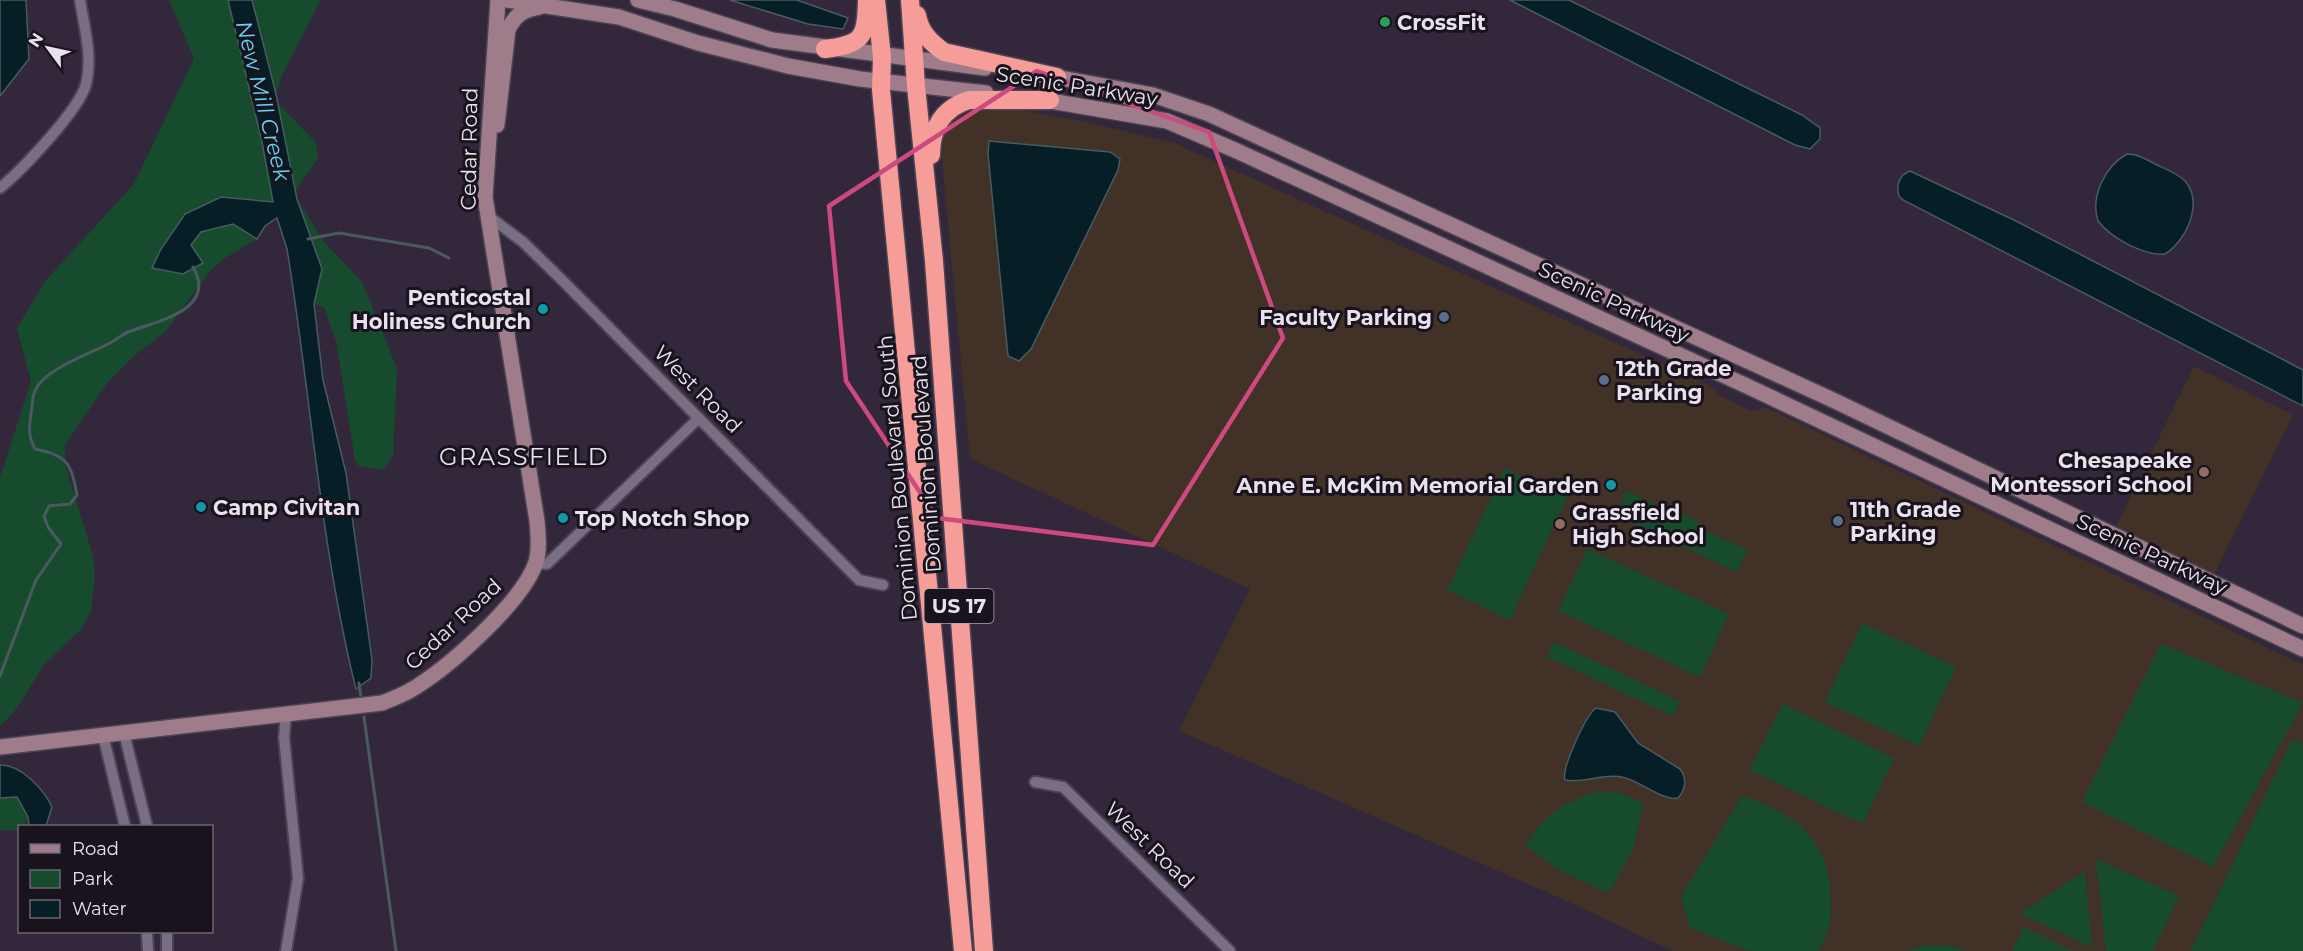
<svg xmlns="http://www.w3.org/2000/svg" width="2303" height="951" viewBox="0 0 2303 951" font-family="Montserrat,sans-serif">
  <rect width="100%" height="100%" fill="#33283b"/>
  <!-- education -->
  <g fill="#413126">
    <path d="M 986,104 L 1083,121 L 1174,143 L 1711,386 L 1721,396 L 1752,411 L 1765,407 L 2303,665 L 2303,951 L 1672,951 L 1578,906 L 1179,731 L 1250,589 L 970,459 L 939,127 L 947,115 Z"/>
    <path d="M 2194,366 L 2293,415 L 2213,577 L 2115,528 Z"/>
  </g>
  <!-- green -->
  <g fill="#174b2d">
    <path d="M 169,0 L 228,0 L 262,142 L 273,203 L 221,197 L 185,214 L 191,245 L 201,232 L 233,224 L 257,239 L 225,258 L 211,270 L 165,332 L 135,355 L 108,382 L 65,445 L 65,464 L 93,556 L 95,573 L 91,611 L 82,628 L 44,665 L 14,712 L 0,726 L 0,477 L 31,382 L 17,328 L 47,279 L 134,184 L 194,59 Z"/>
    <path d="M 252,0 L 321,0 L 283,73 L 276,94 Z"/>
    <path d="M 278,103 L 316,143 L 318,159 L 295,191 Z"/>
    <path d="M 297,199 L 324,242 L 362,282 L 397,369 L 393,456 L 383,470 L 359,466 L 355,460 L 336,341 L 324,307 L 314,304 L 322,269 Z"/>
    <path d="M 1505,468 L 1567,497 L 1510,620 L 1447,590 Z"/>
    <path d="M 1627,491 L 1674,514 L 1676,511 L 1700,522 L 1698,527 L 1747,550 L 1737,572 L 1616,515 Z"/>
    <path d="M 1587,549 L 1729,614 L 1700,677 L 1558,611 Z"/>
    <path d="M 1862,623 L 1956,667 L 1919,746 L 1825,702 Z"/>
    <path d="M 1554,642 L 1680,701 L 1673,716 L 1547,657 Z"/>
    <path d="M 2161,644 L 2303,703 L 2213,867 L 2082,802 Z"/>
    <path d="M 1783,704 L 1894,758 L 1863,824 L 1749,770 Z"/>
    <path d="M 2292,739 L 2303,744 L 2303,951 L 2191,951 Z"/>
    <path d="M 1596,792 L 1617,792 L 1643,803 L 1634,848 L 1612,888 L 1603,891 L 1555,868 L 1525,845 C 1546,814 1560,804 1596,792 Z"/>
    <path d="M 1742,796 C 1795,812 1830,841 1831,899 C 1832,919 1829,934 1818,951 L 1750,951 L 1690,928 L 1681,897 Z"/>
    <path d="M 17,797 L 28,817 L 24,826 L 20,826 L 19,831 L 0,830 L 0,798 Z"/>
    <path d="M 2096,859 L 2179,896 L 2153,951 L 2106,951 Z"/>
    <path d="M 2085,871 L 2092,947 L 2020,914 Z"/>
    <path d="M 2024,927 L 2072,951 L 2012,951 Z"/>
    <path d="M 1947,945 L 1965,951 L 1908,951 L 1920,946 Z"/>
  </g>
  <!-- water -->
  <g fill="#061f26" stroke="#4a5a62" stroke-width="1.5">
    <path d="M 0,0 L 26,0 L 29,59 L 0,96 Z"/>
    <path d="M 228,0 L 252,0 L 276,94 L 297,199 L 322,269 L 314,304 L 323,380 L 346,473 L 372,660 L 371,678 L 356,689 C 320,545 311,395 287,249 L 277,218 L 265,226 L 257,239 L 233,224 L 201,232 L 191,245 L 203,263 L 183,274 L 152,268 L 161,249 L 185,214 L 221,197 L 273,202 L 262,142 Z"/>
    <path d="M 730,0 L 797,0 L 848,18 L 843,29 L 808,24 Z"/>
    <path d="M 1510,0 L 1569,0 L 1802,115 L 1820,128 L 1820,139 L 1810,149 L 1795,145 Z"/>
    <path d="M 989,141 L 1110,152 L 1120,159 L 1118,170 L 1031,349 L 1019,361 L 1008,356 L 988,154 Z"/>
    <path d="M 2127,154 C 2138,154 2148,160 2157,165 C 2166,169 2179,174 2185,181 C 2204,203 2186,241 2165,254 C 2144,256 2111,238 2098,221 C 2090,197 2105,166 2127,154 Z"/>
    <path d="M 1910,171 L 2016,221 L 2303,370 L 2303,406 L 1903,200 L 1899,196 C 1896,185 1899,175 1910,171 Z"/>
    <path d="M 1596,708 L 1615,712 L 1638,743 L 1680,769 C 1687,778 1686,789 1678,798 C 1664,802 1639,780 1622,777 C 1603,773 1583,784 1565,780 C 1561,769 1586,715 1596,708 Z"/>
    <path d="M 0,765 C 21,764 44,790 52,807 L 46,826 L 29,826 L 28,817 L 17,797 L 0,798 Z"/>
  </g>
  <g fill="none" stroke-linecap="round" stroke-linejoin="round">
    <!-- stream -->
    <g stroke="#4a5a62" stroke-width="3">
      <path d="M 308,239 L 339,233 L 429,248 L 449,258"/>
      <path d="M 0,676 L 36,580 L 61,544 L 48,527 L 44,516 L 49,506 L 70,504 L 77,495 C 71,463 67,455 35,449 C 28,436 29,428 31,414 C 32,407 32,397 35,391 C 43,370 89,354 108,344 C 115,341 121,335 128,332 C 157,321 218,310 193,267"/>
      <path d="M 359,683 L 361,698"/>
      <path d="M 364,717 L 396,951"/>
    </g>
    <defs>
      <g id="street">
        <path d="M 0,188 C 22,170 80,109 86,84 C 93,57 84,26 80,0"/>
        <path d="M 487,215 L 523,242 L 564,282 L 859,580 L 883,585"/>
        <path d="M 536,563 L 547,564 L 699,418"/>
        <path d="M 124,733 L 147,826"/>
        <path d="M 103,735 L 125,826"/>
        <path d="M 1035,782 L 1063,787 L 1230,951"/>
        <path d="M 147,932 L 148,951"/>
        <path d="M 167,932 L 167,951"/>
        <path d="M 286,951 L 298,878 L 284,737 L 286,715"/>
      </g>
      <g id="secondary">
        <path d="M 507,0 L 619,17 L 698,43 L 788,66 L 860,79 L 986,93"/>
        <path d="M 638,0 L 675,9 L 772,40 L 985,68"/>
        <path d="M 1045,75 L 1153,95 L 1209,114 L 1835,401 L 2303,626"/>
        <path d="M 1039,99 L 1167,121 L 1237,151 L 1749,387 L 2303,649"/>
        <path d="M 497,125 L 508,30 C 515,14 524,10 540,7"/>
        <path d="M 0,747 L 382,703 C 395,698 408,693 419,685 C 453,663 524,600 536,562 C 540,549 538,534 537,521 L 485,197 L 498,0"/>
      </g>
      <g id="highway">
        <path d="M 876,0 L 882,57 L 881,90 L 963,951"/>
        <path d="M 910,0 L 916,86 L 934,261 L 984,951"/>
        <path d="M 917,15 C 920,32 930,42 944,52 L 1057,77"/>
        <path d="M 825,49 C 863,44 866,38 867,0"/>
        <path d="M 931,155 C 931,128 943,108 969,100 L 1050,100"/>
      </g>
    </defs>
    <!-- street casing -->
    <use href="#street" stroke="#4c4353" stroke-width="14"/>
    <!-- secondary casing -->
    <use href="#secondary" stroke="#4c4353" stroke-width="18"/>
    <!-- highway casing -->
    <use href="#highway" stroke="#4c4353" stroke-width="21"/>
    <!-- street -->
    <use href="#street" stroke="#7a6e84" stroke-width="10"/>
    <!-- secondary -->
    <use href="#secondary" stroke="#9f7c8a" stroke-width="15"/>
    <!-- highway -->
    <use href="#highway" stroke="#f69d99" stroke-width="18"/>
  </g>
  <!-- marked area -->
  <path fill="none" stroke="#cc4a80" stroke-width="4.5" stroke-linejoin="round" d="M 1037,71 L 1209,132 L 1283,338 L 1153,545 L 937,518 L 846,381 L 829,206 Z"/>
  <!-- markers -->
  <circle fill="#2e9e5b" stroke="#18131c" stroke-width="2" cx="1385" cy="22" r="6"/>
  <g fill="#0f9aa8" stroke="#18131c" stroke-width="2">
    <circle cx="543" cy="309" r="6"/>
    <circle cx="1611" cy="485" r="6"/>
    <circle cx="201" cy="507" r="6"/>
    <circle cx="563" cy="518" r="6"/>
  </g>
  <g fill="#5c6f8a" stroke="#18131c" stroke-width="2">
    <circle cx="1444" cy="317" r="6"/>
    <circle cx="1604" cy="380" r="6"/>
    <circle cx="1838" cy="521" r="6"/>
  </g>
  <g fill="#8d6e63" stroke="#18131c" stroke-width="2">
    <circle cx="2204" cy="472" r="6"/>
    <circle cx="1560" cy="524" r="6"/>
  </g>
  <g text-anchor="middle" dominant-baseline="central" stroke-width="6" stroke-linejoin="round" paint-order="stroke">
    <!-- shield labels -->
    <rect fill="#18131c" stroke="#aaa4af" stroke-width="1.5" x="924.5" y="589" width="69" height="34" rx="4.5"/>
    <g font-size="20" font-weight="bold" fill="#e9e2ee">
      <text x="959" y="606">US 17</text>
    </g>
    <!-- poi labels -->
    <g font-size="21" font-weight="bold" fill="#e9e2ee" stroke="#18131c" text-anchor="start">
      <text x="1397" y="22">CrossFit</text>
      <text x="531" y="297" text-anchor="end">Penticostal<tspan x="531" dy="24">Holiness Church</tspan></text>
      <text x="1432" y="317" text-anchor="end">Faculty Parking</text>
      <text x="1616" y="368">12th Grade<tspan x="1616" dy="24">Parking</tspan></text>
      <text x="2192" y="460" text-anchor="end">Chesapeake<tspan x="2192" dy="24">Montessori School</tspan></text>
      <text x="1599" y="485" text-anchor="end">Anne E. McKim Memorial Garden</text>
      <text x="213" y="507">Camp Civitan</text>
      <text x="1850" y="509">11th Grade<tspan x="1850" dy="24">Parking</tspan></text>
      <text x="1572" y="512">Grassfield<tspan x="1572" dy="24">High School</tspan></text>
      <text x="575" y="518">Top Notch Shop</text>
    </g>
    <!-- street labels -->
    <g font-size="21" fill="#e9e2ee" stroke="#18131c">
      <text transform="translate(1077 86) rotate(9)">Scenic Parkway</text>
      <text transform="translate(469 149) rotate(-89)">Cedar Road</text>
      <text transform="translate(1614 302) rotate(25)">Scenic Parkway</text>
      <text transform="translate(698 389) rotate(45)">West Road</text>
      <text transform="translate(926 464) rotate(-94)">Dominion Boulevard</text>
      <text transform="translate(897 478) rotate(-95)">Dominion Boulevard South</text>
      <text transform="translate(2152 554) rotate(25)">Scenic Parkway</text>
      <text transform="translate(453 624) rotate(-43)">Cedar Road</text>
      <text transform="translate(1150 845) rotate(44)">West Road</text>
    </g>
    <!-- water labels -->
    <g font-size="22" font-style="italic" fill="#61d4f4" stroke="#18131c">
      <text transform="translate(263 101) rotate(76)">New Mill Creek</text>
    </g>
    <!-- quarter labels -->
    <g font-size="24" letter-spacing="1.5" fill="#e9e2ee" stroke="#18131c">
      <text x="524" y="456">GRASSFIELD</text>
    </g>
  </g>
  <!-- legend -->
  <rect x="18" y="825" width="195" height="108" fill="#18131c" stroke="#6c6670" stroke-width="1.5"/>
  <rect x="30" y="844" width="30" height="9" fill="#9f7c8a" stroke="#6c6670" stroke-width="1.5"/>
  <text x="72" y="855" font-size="18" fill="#e9e2ee">Road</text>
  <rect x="30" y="870" width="30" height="18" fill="#174b2d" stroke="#6c6670" stroke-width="1.5"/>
  <text x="72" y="885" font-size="18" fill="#e9e2ee">Park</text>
  <rect x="30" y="900" width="30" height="18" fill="#061f26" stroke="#6c6670" stroke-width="1.5"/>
  <text x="72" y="915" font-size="18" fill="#e9e2ee">Water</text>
  <!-- north arrow -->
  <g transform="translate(48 48) rotate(303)" stroke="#18131c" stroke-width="4.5" paint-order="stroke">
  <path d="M0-4.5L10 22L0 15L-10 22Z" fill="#e9e2ee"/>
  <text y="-9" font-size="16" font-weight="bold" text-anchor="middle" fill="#e9e2ee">N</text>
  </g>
</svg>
